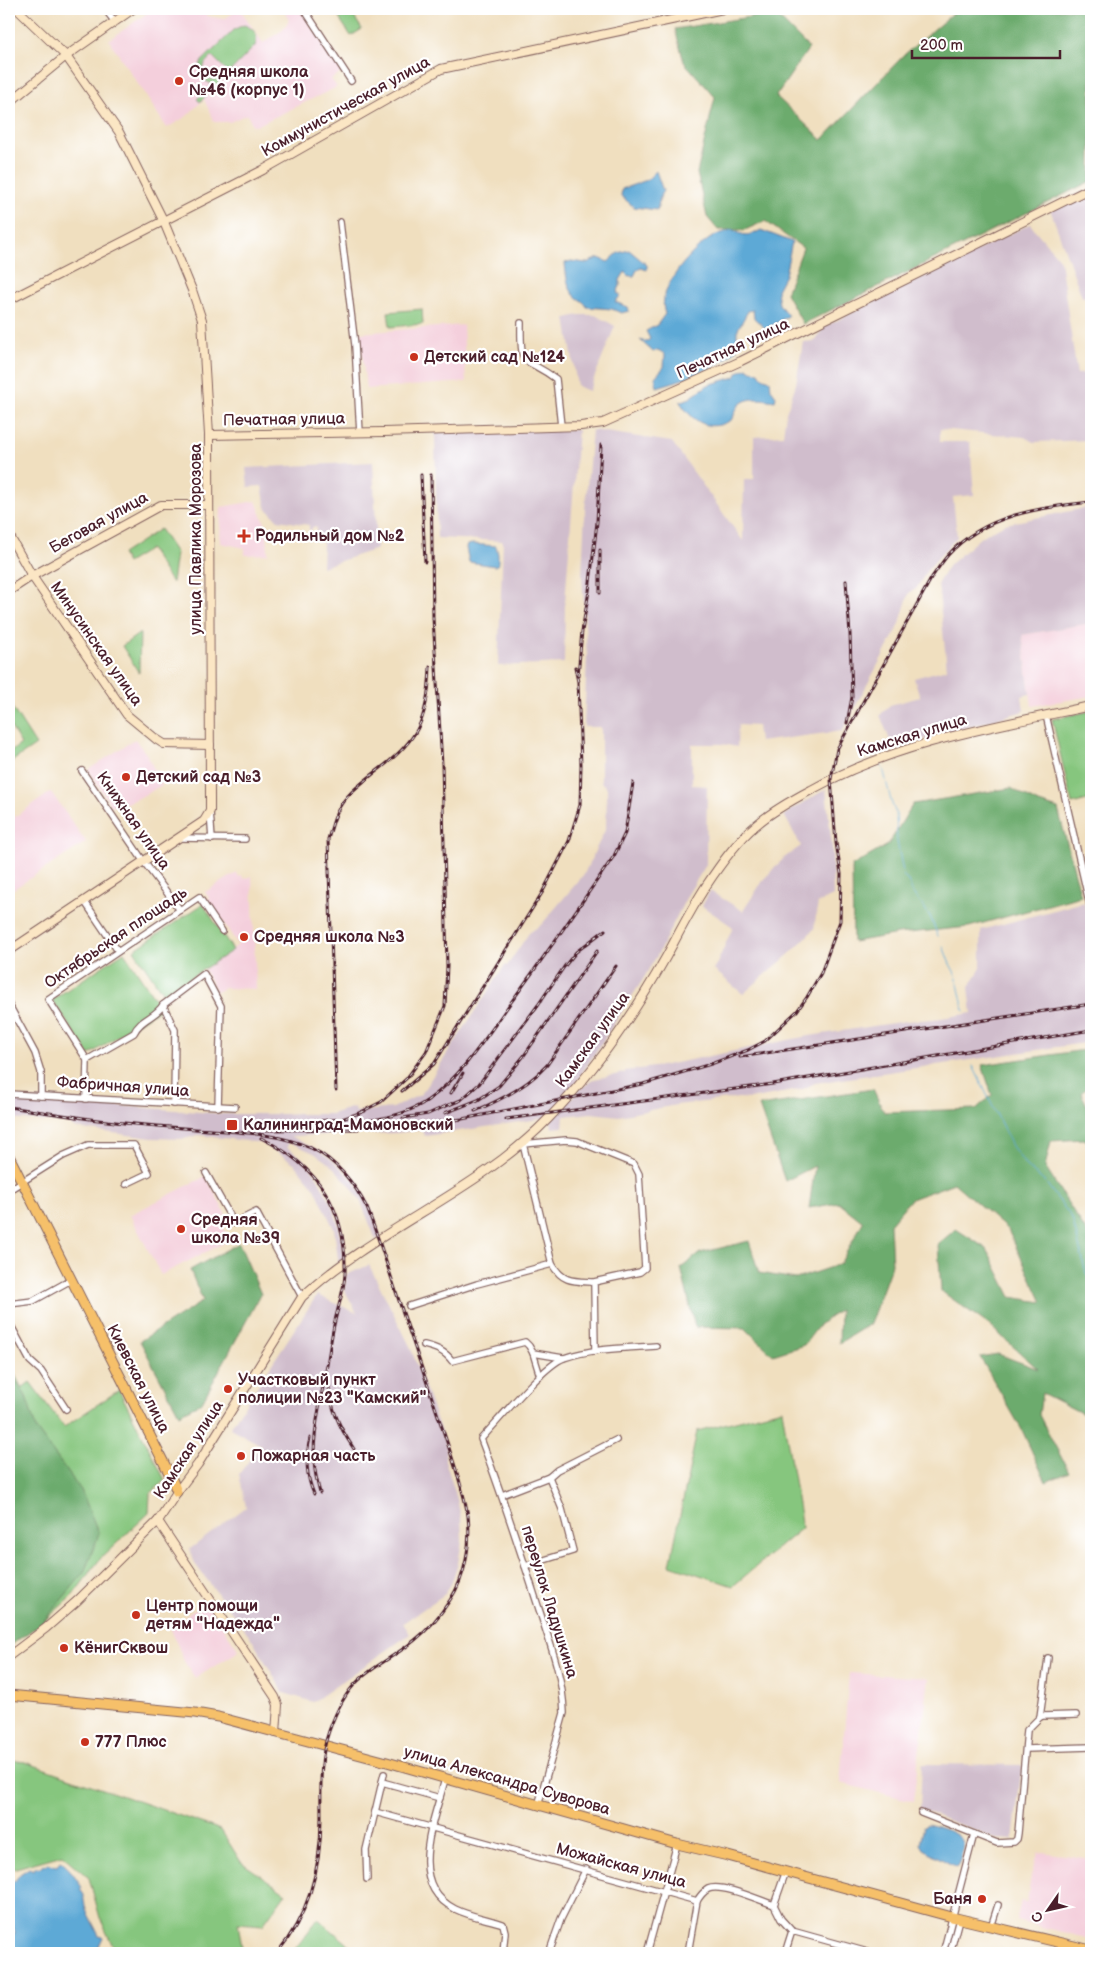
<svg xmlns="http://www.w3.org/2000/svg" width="1100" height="1962" viewBox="0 0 1100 1962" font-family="'Balsamiq Sans',sans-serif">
  <rect width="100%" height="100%" fill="#fff"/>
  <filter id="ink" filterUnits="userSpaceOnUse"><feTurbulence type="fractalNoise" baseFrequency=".02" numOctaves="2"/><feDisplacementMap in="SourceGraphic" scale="10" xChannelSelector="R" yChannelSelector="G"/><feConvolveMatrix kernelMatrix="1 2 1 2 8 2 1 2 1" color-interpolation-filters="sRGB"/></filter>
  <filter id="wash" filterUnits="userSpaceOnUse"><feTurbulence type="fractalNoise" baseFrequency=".0096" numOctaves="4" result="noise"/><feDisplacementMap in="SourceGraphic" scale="20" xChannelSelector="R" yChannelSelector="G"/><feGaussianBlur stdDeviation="1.12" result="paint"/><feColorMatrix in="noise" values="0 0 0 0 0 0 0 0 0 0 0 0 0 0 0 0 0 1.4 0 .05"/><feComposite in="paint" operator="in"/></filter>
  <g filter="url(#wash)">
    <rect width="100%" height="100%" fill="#f0dfbf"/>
    <!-- built -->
    <g fill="#f4cfdc">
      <path d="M 153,9 L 202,9 L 207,16 L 224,19 L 240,9 L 263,43 L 283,30 L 289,20 L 283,9 L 300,9 L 342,72 L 331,79 L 337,87 L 256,126 L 252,125 L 247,114 L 230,122 L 214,122 L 204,99 L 187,116 L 167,128 L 109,40 Z"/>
      <path d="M 463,325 L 466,382 L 366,389 L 360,333 Z"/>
      <path d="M 256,501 L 267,528 L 268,554 L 245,555 L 245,548 L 220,543 L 221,507 Z"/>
      <path d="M 1091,623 L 1091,696 L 1032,706 L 1022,635 Z"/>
      <path d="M 135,739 L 147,755 L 162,785 L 137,799 L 131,801 L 126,804 L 122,800 L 112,807 L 88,770 Z"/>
      <path d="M 51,792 L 86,842 L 9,892 L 9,821 Z"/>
      <path d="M 237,873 L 239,877 L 242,876 L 244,879 L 252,876 L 256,989 L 224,988 L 217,992 L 204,970 L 238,945 L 215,909 L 213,910 L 206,900 L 209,898 L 205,892 Z"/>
      <path d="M 206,1176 L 226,1215 L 219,1219 L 230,1240 L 161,1275 L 130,1215 Z"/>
      <path d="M 206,1602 L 239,1651 L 195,1678 L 184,1661 L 170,1627 Z"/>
      <path d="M 849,1673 L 929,1678 L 913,1801 L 840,1783 Z"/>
      <path d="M 1042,1852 L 1091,1859 L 1091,1939 L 1016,1921 L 1021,1901 L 1027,1902 L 1031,1876 L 1038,1853 Z"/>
    </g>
    <!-- industrial -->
    <g fill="#d0bdcc">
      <path d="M 1091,189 L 1091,296 L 1082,297 L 1050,209 Z"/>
      <path d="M 1030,224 L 1060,260 L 1077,374 L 1091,373 L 1091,440 L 1034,442 L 1024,437 L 940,429 L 940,442 L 970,442 L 974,495 L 953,497 L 957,537 L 928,569 L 916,589 L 909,593 L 899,626 L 842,731 L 759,742 L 757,726 L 738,725 L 737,747 L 722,744 L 692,744 L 692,785 L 707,786 L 706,865 L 688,894 L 658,954 L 642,981 L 567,1096 L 546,1118 L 425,1136 L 421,1130 L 398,1133 L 290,1136 L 320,1151 L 335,1162 L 355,1182 L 367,1201 L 374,1216 L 380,1237 L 376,1240 L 361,1202 L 350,1185 L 331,1165 L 314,1153 L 289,1142 L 287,1147 L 302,1158 L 315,1173 L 331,1203 L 339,1226 L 344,1256 L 344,1262 L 339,1266 L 334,1229 L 315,1188 L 294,1163 L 262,1143 L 198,1135 L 184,1139 L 152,1138 L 74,1128 L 69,1123 L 9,1119 L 9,1097 L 225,1114 L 331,1114 L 354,1107 L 356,1112 L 393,1108 L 421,1094 L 505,965 L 507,966 L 529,933 L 542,924 L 584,874 L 606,828 L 607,788 L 601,782 L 601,727 L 584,727 L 587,656 L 582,575 L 585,509 L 592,430 L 672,442 L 743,541 L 744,479 L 754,479 L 754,437 L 783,435 L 786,413 L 796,384 L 803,342 L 815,341 L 824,327 Z"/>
      <path d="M 579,315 L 595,315 L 615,326 L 589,391 L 577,386 L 566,318 Z"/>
      <path d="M 530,430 L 578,430 L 565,603 L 564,663 L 498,666 L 503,541 L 437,538 L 435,433 Z"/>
      <path d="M 373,462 L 377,549 L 322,567 L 323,542 L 320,542 L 319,538 L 315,537 L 317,527 L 312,527 L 312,530 L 309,530 L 309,525 L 278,520 L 266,508 L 262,486 L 248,487 L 246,468 Z"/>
      <path d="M 1091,507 L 1091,623 L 1022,635 L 1030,694 L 1022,696 L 1024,711 L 893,748 L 880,715 L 890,705 L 920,697 L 914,678 L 947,669 L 938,583 L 949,565 L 981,537 L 1005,524 Z"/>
      <path d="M 826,789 L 832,847 L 833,896 L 818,903 L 814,929 L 793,951 L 743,994 L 714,970 L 733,927 L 702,906 L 710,891 L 743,911 L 764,879 L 784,858 L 801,846 L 784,815 Z"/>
      <path d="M 1084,902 L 1091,934 L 1091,1042 L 815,1083 L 803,1089 L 750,1099 L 739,1098 L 676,1105 L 619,1116 L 591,1113 L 564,1116 L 563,1127 L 552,1128 L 551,1120 L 579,1090 L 594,1079 L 625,1073 L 625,1071 L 661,1066 L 803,1037 L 906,1021 L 935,1019 L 972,1013 L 969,987 L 981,968 L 981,930 Z"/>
      <path d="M 369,1265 L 410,1346 L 446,1446 L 445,1460 L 457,1499 L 461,1518 L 462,1541 L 458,1563 L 451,1584 L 445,1594 L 403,1623 L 410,1634 L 313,1702 L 284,1693 L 249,1635 L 195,1564 L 190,1549 L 246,1507 L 239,1474 L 261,1445 L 230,1428 L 317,1295 L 357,1313 L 345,1291 L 346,1275 Z"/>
      <path d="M 922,1764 L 1022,1765 L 1013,1840 L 995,1839 L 920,1809 Z"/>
    </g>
    <!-- green -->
    <g fill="#86c67e" stroke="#687254" fill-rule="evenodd">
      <path d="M 350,11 L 362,29 L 351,36 L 339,18 Z"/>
      <path d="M 244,25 C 255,28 259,36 255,46 L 200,102 L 197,99 L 212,84 C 201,80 196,72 202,61 L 235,29 ZM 212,56 L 226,70 C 221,76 216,82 207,78 L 203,70 L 205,63 Z"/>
      <path d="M 422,309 L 423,324 L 390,327 L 388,312 Z"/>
      <path d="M 160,529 L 176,553 L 172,583 L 150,549 L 127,563 L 122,554 Z"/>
      <path d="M 140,633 L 139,673 L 122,646 Z"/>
      <path d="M 11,706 L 36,745 L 11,762 L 9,753 L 21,744 L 9,724 L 9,707 Z"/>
      <path d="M 1091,711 L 1091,799 L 1072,804 L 1052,719 Z"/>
      <path d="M 203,904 L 233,950 L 164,995 L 134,950 Z"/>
      <path d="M 124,952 L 161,1008 L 89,1055 L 52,1000 Z"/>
      <path d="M 9,1364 L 22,1388 L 30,1382 L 64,1427 L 119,1390 L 165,1480 L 150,1494 L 149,1513 L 100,1559 L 73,1595 L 42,1623 L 9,1562 Z"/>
      <path d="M 782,1409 L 802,1528 L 733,1586 L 670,1565 L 697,1431 Z"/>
      <path d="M 9,1760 L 25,1762 L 221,1830 L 241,1862 L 286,1893 L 263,1925 L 238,1923 L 243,1953 L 116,1953 L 100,1918 L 89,1878 L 62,1855 L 9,1870 Z"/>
      <path d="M 318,1919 L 359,1953 L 292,1953 Z"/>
    </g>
    <!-- forest -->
    <g fill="#6cab6d" stroke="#5b654c">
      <path d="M 958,9 L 1091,9 L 1091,181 L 803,324 L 786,293 L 803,248 L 765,221 L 745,230 L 718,230 L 707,217 L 697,173 L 715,97 L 684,62 L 675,29 L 774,13 L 809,48 L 776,96 L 822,140 L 905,54 Z"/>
      <path d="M 1011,788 L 1036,802 L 1058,809 L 1081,896 L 969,927 L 898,934 L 853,942 L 852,866 L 888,845 L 913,804 Z"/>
      <path d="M 1091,1049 L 1091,1084 L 1081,1093 L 1091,1113 L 1091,1144 L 1084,1139 L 1051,1141 L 1045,1167 L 1091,1239 L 1091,1418 L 1042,1393 L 1039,1415 L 1069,1472 L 1046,1482 L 1022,1430 L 980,1357 L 998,1354 L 1038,1369 L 989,1325 L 941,1291 L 938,1244 L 956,1229 L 987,1249 L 1011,1297 L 1042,1302 L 1008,1230 L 954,1183 L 911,1199 L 890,1224 L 892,1264 L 870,1324 L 839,1343 L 840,1310 L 820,1324 L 804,1345 L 773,1355 L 745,1328 L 695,1327 L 681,1268 L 700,1253 L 749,1241 L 759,1273 L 796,1279 L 840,1264 L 863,1222 L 839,1203 L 809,1208 L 815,1166 L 785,1181 L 759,1106 L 873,1089 L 884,1112 L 976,1109 L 992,1095 L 982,1065 Z"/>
      <path d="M 239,1243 L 261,1294 L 202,1402 L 179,1414 L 140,1341 L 203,1301 L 190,1270 Z"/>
      <path d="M 9,1370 L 26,1396 L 36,1429 L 81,1490 L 99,1534 L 84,1573 L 42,1623 L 9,1646 Z"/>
    </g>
    <!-- water -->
    <g fill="#5da9d6" stroke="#546480">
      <path d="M 656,171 L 663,191 L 661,194 L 657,210 L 634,207 L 621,196 L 622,189 L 647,180 Z"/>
      <path d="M 732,229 C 744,237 749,236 761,230 L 792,242 L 785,275 L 777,290 L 779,304 L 788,316 L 766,329 L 754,318 L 753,310 L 748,311 L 737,331 L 737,349 C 717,370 684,379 657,387 L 655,377 L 664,367 L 665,354 L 658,350 L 653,352 L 640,340 L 646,342 L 650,339 L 646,331 L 657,325 L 665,314 C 655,289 693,248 714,236 C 720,233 727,232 732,229 Z"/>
      <path d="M 629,250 L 647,265 L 647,270 L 641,268 L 637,270 L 634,276 L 629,276 L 625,272 L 620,280 L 620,286 L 617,293 L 621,295 L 615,302 L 628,307 L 629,311 L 621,313 L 612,309 L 587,307 C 584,301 579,300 575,296 C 567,288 566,274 565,263 L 571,261 L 586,263 L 599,258 L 608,262 L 618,253 Z"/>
      <path d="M 747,368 L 752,371 L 759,372 L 762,377 L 770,380 L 771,389 L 776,396 L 775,401 C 755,398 738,395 733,419 C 710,434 693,422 680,402 L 690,398 L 708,385 L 735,377 L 738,372 Z"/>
      <path d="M 472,544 L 496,546 L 498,554 L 498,564 L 495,566 L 469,562 L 466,548 L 467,545 Z"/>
      <path d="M 928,1824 C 942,1829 971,1834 962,1853 C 960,1859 960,1863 956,1867 L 923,1849 L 920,1844 L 924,1826 Z"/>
      <path d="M 60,1861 C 69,1867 77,1878 82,1888 L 80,1889 L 84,1895 C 82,1907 94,1924 99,1936 L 103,1937 L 99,1946 L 102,1953 L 9,1953 L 9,1938 L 12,1937 L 15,1933 C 10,1917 9,1901 9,1883 L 11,1882 L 10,1881 L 15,1881 L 20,1874 L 29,1868 L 33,1870 L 36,1866 L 38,1868 L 43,1866 L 43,1864 L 46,1866 L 47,1863 L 57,1866 Z"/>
    </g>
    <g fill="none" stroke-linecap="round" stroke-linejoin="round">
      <!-- stream -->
      <g stroke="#5da9d6" stroke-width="1">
        <path d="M 879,765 L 883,768 L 891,801 L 896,814 L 897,841 L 904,877 L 910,883 L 912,892 L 930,916 L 938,936"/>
        <path d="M 943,946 L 950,964 L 956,975 L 964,1011"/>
        <path d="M 973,1066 L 1012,1146 L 1026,1166 L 1046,1183 L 1072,1218 L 1086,1273 L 1091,1281"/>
      </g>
    </g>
  </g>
  <g filter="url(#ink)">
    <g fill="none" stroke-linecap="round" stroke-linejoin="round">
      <defs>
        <g id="street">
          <path d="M 105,9 L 115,22"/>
          <path d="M 304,9 L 351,81"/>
          <path d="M 340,222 L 355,345 L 360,433"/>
          <path d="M 521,323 C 520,371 524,355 556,379 L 561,426"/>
          <path d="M 1046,715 L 1091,910"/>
          <path d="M 82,771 L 144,862 L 180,910"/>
          <path d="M 210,811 L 212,839"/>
          <path d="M 179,838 L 245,839"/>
          <path d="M 85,902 L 118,951"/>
          <path d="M 9,1005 L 35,1053 L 41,1072 L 41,1096"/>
          <path d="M 163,1005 L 175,1030 L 174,1104"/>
          <path d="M 9,1094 L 235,1107"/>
          <path d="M 86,1099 L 87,1060"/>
          <path d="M 218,1107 L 221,1006 L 204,974 L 163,1005 C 156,1017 140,1019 134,1033 L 87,1060 L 48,999 L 199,897 L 222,931"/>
          <path d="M 206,1173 L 234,1223 L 256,1212 L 302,1297"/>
          <path d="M 9,1190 L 63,1156 L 88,1145 L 134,1145 L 149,1173 L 126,1184"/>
          <path d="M 594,1282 L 640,1272 L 645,1268 L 639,1174 L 634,1164 L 577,1141 L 566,1140 L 523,1144 L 552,1264 C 563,1283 574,1281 594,1282 L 595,1351"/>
          <path d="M 9,1304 L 33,1301 L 71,1280"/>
          <path d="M 409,1306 L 477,1284 L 552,1264"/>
          <path d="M 9,1322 L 30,1361 L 41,1371 L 66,1409"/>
          <path d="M 424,1345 C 436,1348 445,1351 452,1361 L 525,1342 L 529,1346 L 533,1353 L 563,1358"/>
          <path d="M 533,1353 L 540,1376"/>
          <path d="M 502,1495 L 549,1477 L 557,1470 L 616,1440"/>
          <path d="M 525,1566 L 573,1551 L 562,1509 L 549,1477"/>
          <path d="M 1040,1717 L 1048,1658"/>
          <path d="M 1026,1749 L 1091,1747"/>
          <path d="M 445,1779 C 435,1819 405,1884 455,1909 C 469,1916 487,1919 503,1924 L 505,1932 L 503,1953"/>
          <path d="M 382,1782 L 440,1798"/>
          <path d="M 538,1806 L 564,1713 C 563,1676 549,1641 538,1606 C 520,1550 502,1494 481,1439 C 498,1421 544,1365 564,1358 C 592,1348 626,1348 656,1346"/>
          <path d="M 375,1812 L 697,1901 C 700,1896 703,1892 708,1889 C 722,1883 759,1900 774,1905 L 781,1919 L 792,1931 L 871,1953"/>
          <path d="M 921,1813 L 997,1843 L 1014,1842 L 1017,1839 L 1018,1833 L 1027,1730 L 1040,1717 L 1043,1716 L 1076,1715"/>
          <path d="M 367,1879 L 366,1850 L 384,1774"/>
          <path d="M 774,1905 L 786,1871"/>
          <path d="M 991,1927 L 998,1905"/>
          <path d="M 549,1953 L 561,1919 L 586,1869"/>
          <path d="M 647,1953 L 677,1844"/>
          <path d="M 688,1953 L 697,1901"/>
          <path d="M 785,1953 L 792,1931"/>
          <path d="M 943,1953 L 974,1834"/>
          <path d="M 950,1953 L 959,1919"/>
        </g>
        <g id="secondary">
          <path d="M 9,103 L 66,56 L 133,9"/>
          <path d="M 9,300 L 263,170 L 441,69 L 723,9"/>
          <path d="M 209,435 L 384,432 L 581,426 L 603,423 L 741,361 L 1091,188"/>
          <path d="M 9,535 L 32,576 L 127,715 L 156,739 L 164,744 L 210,745"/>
          <path d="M 9,591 L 32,576 L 161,505 L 209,505"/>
          <path d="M 9,951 L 204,821 L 210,811 L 210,797 L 209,435 L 202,320 L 192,290 L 164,222 L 119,132 L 66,56 L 17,9"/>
          <path d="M 158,1521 L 275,1697 L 278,1705 L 276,1733"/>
          <path d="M 9,1656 L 46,1628 L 77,1601 L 158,1521 L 177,1492 L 198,1464 L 302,1297 C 376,1228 477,1193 548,1119 C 594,1072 633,1016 666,957 C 679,933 691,909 706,886 C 720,865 736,842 755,826 C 772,811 792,800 811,790 C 897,742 996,726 1091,706"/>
        </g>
        <g id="primary">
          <path d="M 9,1156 L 172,1479 L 177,1492"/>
          <path d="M 9,1695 L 195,1713 L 218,1717 L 387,1762 L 677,1844 L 728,1856 L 952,1917 L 1091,1950"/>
        </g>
      </defs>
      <!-- street casing -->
      <use href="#street" stroke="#84625f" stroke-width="8"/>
      <!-- secondary casing -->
      <use href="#secondary" stroke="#84625f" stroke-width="10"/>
      <!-- primary casing -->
      <use href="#primary" stroke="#84625f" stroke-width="11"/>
      <!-- street -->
      <use href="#street" stroke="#fff" stroke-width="5.5"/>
      <!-- secondary -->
      <use href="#secondary" stroke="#fbe6c4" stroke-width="8"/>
      <!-- primary -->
      <use href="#primary" stroke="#f6c06b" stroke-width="9"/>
      <defs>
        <g id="rail">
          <path d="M 421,475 L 425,562"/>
          <path d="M 600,550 L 600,593"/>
          <path d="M 846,581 L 850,634 L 852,697 L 847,723"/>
          <path d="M 578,675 L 582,631 L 589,591 L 597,522 L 601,445"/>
          <path d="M 740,1057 L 1091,1004"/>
          <path d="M 336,1090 L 328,839 C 331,830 333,819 338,810 C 345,795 361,784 373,774 C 417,742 428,722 430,667"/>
          <path d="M 402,1091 L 434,1064 L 542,893 L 569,841 L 580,805 L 581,765 L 578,682 L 575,667"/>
          <path d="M 451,1093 L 463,1073"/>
          <path d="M 9,1107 L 76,1117"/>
          <path d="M 475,1111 C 501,1100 528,1086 547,1065 L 616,966"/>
          <path d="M 359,1113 L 381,1102 L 407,1078 L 426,1052 L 445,1006 L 447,966 L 442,764 L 433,618 L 431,475"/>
          <path d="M 445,1113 L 478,1100 L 499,1086 L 523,1057 L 597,951"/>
          <path d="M 71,1116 C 112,1123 154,1126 195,1129 C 235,1132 274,1132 311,1148 C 336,1160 355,1184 367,1208 C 384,1252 397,1297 413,1342 C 425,1377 437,1412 449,1448 C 456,1470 464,1492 468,1516 C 471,1543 466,1576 450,1600 C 441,1614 429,1629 415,1640 C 397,1655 375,1665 358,1681 C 344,1694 335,1714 329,1731 C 319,1759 321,1789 321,1818 C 321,1867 309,1915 277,1953"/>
          <path d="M 403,1118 L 428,1114 L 446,1106 L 461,1100 L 479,1084 L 538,1005 L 564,967 L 576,952 L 605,930"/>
          <path d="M 506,1119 L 773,1084 L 1091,1030"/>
          <path d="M 367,1121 C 389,1117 410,1113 428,1100 C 460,1078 487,1036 509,1005 C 545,956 579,906 614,856 L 625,833 L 633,783"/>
          <path d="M 306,1122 L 342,1119 L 365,1111"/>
          <path d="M 352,1127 L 426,1124 L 462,1119 L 643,1084 L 711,1064 L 748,1050 L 765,1041 L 797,1011 L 807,997 L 821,973 L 840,921 L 841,874 L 836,843 L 831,779 L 837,749 L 932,577 C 937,570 942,562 948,555 C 985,514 1039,508 1091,502"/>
          <path d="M 266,1130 L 358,1129"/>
          <path d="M 261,1138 C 318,1166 347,1209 345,1274 C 344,1293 336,1312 333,1330 C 330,1345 328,1361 325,1376 C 320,1404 311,1441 315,1470 C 316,1478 318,1485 320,1493"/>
          <path d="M 328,1380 C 331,1409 338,1425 354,1449"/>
          <path d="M 310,1438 C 305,1458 306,1476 314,1494"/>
        </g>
      </defs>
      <!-- rail casing -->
      <use href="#rail" stroke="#4a1f2b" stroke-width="3"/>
      <!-- rail -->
      <use href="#rail" stroke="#fff" stroke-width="1" stroke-dasharray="4" stroke-linecap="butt"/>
    </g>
  </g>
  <!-- markers -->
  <g fill="#c8321e" stroke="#fff" stroke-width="2">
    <circle cx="179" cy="81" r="5"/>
    <circle cx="414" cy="357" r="5"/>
    <path d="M241.5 528.5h5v5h5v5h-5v5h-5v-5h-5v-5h5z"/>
    <circle cx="126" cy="777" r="5"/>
    <circle cx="244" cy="937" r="5"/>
    <rect x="226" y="1119" width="12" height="12" rx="2.5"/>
    <circle cx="181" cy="1229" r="5"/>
    <circle cx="228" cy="1389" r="5"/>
    <circle cx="241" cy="1456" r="5"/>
    <circle cx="136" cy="1615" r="5"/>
    <circle cx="64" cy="1648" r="5"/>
    <circle cx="85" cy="1742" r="5"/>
    <circle cx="982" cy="1899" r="5"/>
  </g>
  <g text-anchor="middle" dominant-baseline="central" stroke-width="4.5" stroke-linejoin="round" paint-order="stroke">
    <!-- poi labels -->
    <g font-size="16" font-weight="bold" fill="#4a1f2b" stroke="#fff" text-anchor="start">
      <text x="189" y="72">Средняя школа<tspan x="189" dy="18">№46 (корпус 1)</tspan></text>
      <text x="424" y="357">Детский сад №124</text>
      <text x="255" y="536">Родильный дом №2</text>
      <text x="136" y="777">Детский сад №3</text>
      <text x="254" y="937">Средняя школа №3</text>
      <text x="243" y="1125">Калининград-Мамоновский</text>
      <text x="191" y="1220">Средняя<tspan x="191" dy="18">школа №39</tspan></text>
      <text x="238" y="1380">Участковый пункт<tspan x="238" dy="18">полиции №23 "Камский"</tspan></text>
      <text x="251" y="1456">Пожарная часть</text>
      <text x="146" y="1606">Центр помощи<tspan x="146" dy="18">детям "Надежда"</tspan></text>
      <text x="74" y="1648">КёнигСквош</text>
      <text x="95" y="1742">777 Плюс</text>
      <text x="972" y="1899" text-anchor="end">Баня</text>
    </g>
    <!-- street labels -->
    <g font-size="16" fill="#4a1f2b" stroke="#fff">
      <text transform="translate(346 107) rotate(-29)">Коммунистическая улица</text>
      <text transform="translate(733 349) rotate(-25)">Печатная улица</text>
      <text transform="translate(284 420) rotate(-1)">Печатная улица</text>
      <text transform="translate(99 523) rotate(-29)">Беговая улица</text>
      <text transform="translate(196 539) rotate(-90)">улица Павлика Морозова</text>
      <text transform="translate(96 644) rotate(55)">Минусинская улица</text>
      <text transform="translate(912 736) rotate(-17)">Камская улица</text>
      <text transform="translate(133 821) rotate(55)">Книжная улица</text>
      <text transform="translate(116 938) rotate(-34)">Октябрьская площадь</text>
      <text transform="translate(593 1040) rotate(-54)">Камская улица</text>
      <text transform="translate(123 1087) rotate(4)">Фабричная улица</text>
      <text transform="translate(138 1379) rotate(63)">Киевская улица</text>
      <text transform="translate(189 1450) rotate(-57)">Камская улица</text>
      <text transform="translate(549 1602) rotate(73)">переулок Ладушкина</text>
      <text transform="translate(507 1781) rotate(16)">улица Александра Суворова</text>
      <text transform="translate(621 1866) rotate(15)">Можайская улица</text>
    </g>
  </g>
  <!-- margin -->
  <rect width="1100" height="1962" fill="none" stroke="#fff" stroke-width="30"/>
  <!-- north arrow -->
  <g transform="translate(1048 1910) rotate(236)" stroke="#ffffff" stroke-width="4" paint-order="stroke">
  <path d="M0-4L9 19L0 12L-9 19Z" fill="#4a1f2b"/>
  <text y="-8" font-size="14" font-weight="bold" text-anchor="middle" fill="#4a1f2b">С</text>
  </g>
  <!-- scale -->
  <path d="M912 50v8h148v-8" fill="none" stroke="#4a1f2b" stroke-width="2.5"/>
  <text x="920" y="50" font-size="15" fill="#4a1f2b" stroke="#ffffff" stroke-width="4" paint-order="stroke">200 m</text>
</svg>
